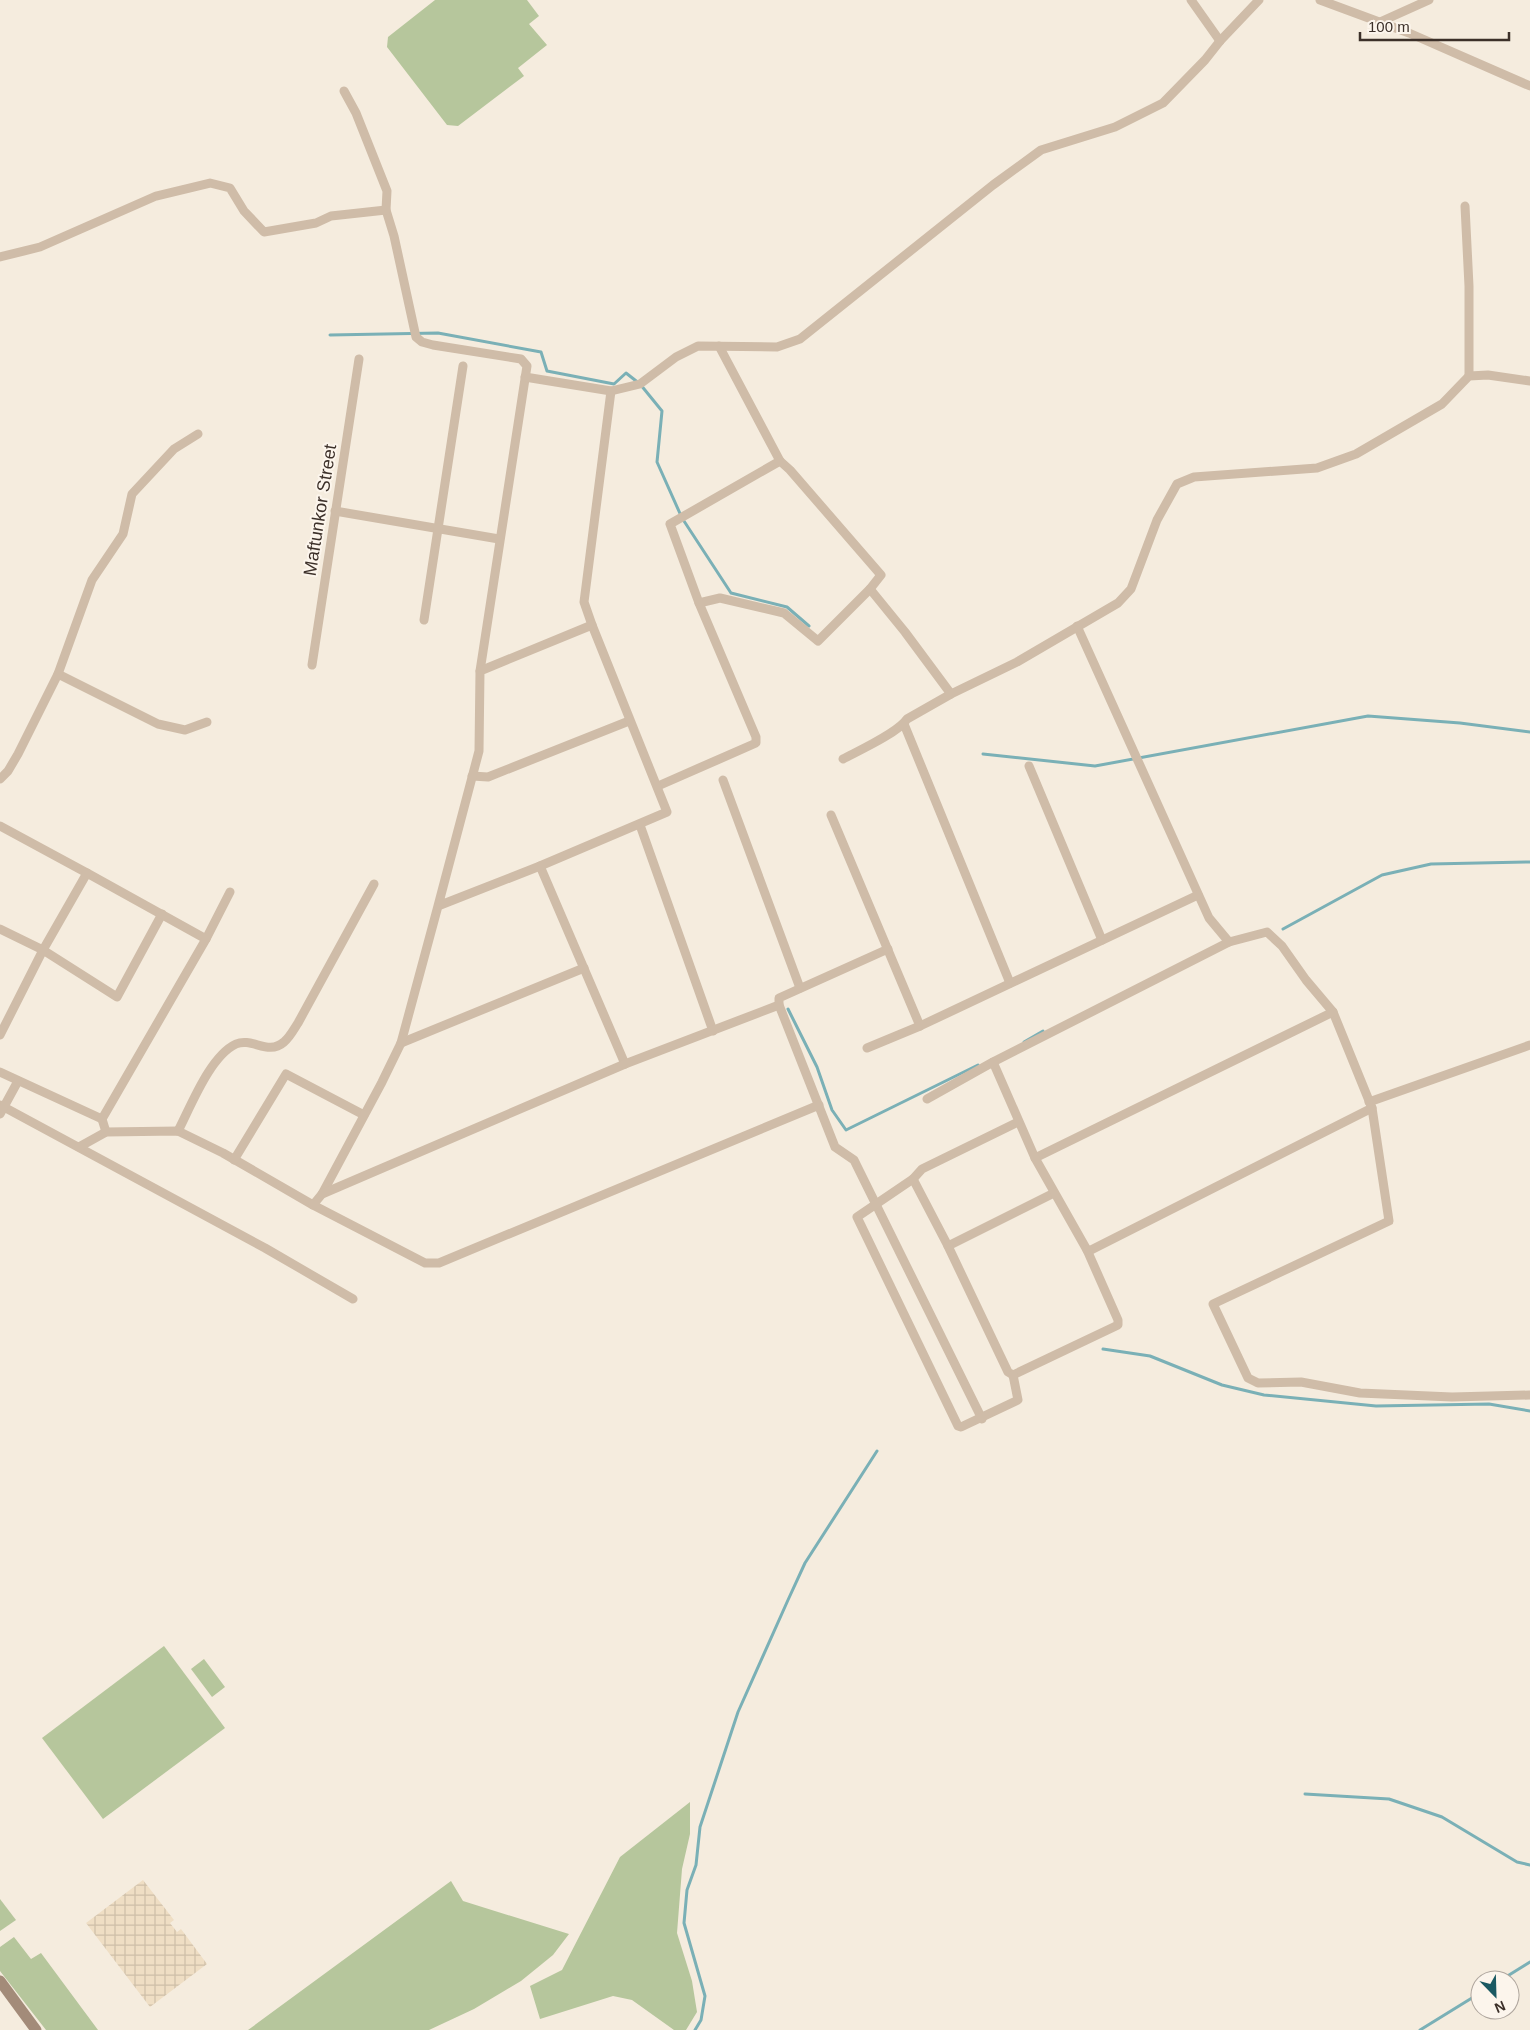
<svg xmlns="http://www.w3.org/2000/svg" width="1530" height="2030" viewBox="0 0 1530 2030" font-family="Arial,sans-serif">
  <defs>
    <pattern id="plaza-grid" width="8" height="8" patternUnits="userSpaceOnUse" patternTransform="scale(1.25)"><rect width="8" height="8" fill="#efdec4"/><path d="M0 4h8M4 0v8" fill="none" stroke="#cebfa8"/></pattern>
  </defs>
  <rect width="100%" height="100%" fill="#f5ecde"/>
  <!-- grass -->
  <g fill="#b6c69c">
    <path d="M 435,0 L 527,0 L 539,16 L 529,24 L 547,45 L 518,68 L 524,76 L 458,126 L 447,125 L 387,47 L 388,37 Z"/>
    <path d="M 164,1646 L 225,1728 L 103,1819 L 42,1738 Z"/>
    <path d="M 204,1659 L 225,1687 L 212,1697 L 191,1669 Z"/>
    <path d="M 690,1802 L 690,1834 L 682,1869 L 677,1933 L 692,1981 L 697,2012 L 686,2030 L 674,2030 L 632,2000 L 613,1996 L 540,2019 L 530,1986 L 562,1970 L 620,1857 Z"/>
    <path d="M 451,1881 L 463,1901 L 569,1934 L 553,1955 L 521,1981 L 474,2009 L 429,2030 L 248,2030 Z"/>
    <path d="M 0,1899 L 16,1920 L 0,1931 Z"/>
    <path d="M 14,1937 L 31,1959 L 41,1953 L 98,2030 L 46,2030 L 0,1971 L 0,1947 Z"/>
  </g>
  <!-- plaza -->
  <path fill="url(#plaza-grid)" d="M 143,1880 L 174,1920 L 170,1923 L 177,1932 L 181,1929 L 207,1964 L 150,2007 L 86,1923 Z"/>
  <g fill="none" stroke-linecap="round" stroke-linejoin="round">
    <!-- stream -->
    <g stroke="#7ab0b6" stroke-width="3">
      <path d="M 330,335 L 438,333 L 541,352 L 547,371 L 614,384 L 626,373 L 640,384 L 662,411 L 657,462 L 682,518 L 731,593 L 787,607 L 809,626"/>
      <path d="M 983,754 L 1095,766 L 1368,716 L 1460,723 L 1530,732"/>
      <path d="M 1283,929 L 1382,875 L 1431,864 L 1530,862"/>
      <path d="M 788,1009 L 817,1067 L 832,1110 L 846,1130 L 978,1065"/>
      <path d="M 1024,1042 L 1043,1031"/>
      <path d="M 1103,1349 L 1150,1356 L 1222,1385 L 1264,1395 L 1376,1406 L 1489,1404 L 1530,1411"/>
      <path d="M 1305,1794 L 1389,1799 L 1442,1817 L 1517,1862 L 1530,1865"/>
      <path d="M 1501,1980 L 1530,1962"/>
      <path d="M 695,2030 L 701,2020 L 705,1996 L 684,1923 L 687,1890 L 696,1865 L 700,1827 L 738,1712 L 788,1600 L 805,1563 L 877,1451"/>
      <path d="M 1420,2030 L 1480,1993"/>
    </g>
    <!-- minor -->
    <g stroke="#cfbca8" stroke-width="9">
      <path d="M 1191,0 L 1220,41"/>
      <path d="M 1320,0 L 1409,33 L 1530,86"/>
      <path d="M 1380,22 L 1429,0"/>
      <path d="M 344,91 L 356,113 L 387,191 L 386,210 L 394,236 L 416,337 L 422,342 L 433,345 L 521,359 L 527,366 L 480,671"/>
      <path d="M 1465,206 L 1469,286 L 1469,376"/>
      <path d="M 0,257 L 40,247 L 156,196 L 210,183 L 230,188 L 244,211 L 264,232 L 316,223 L 331,216 L 386,210"/>
      <path d="M 719,346 L 780,461"/>
      <path d="M 525,377 L 611,391 L 640,384 L 676,357 L 698,346 L 777,347 L 800,339 L 993,185 L 1041,150 L 1115,127 L 1163,103 L 1205,60 L 1220,41 L 1259,0"/>
      <path d="M 335,511 L 499,539"/>
      <path d="M 699,603 L 720,598 L 784,613 L 818,641 L 870,589 L 905,632 L 951,694"/>
      <path d="M 424,620 L 463,366"/>
      <path d="M 592,625 L 584,602 L 611,391"/>
      <path d="M 1077,626 L 1209,918 L 1229,942 L 1267,932 L 1282,946 L 1306,980 L 1333,1012 L 1372,1108 L 1389,1221 L 1213,1304 L 1248,1378 L 1258,1383 L 1301,1382 L 1360,1393 L 1452,1397 L 1530,1395"/>
      <path d="M 312,665 L 359,359"/>
      <path d="M 58,674 L 158,724 L 185,730 L 207,722"/>
      <path d="M 904,724 L 1010,983"/>
      <path d="M 843,759 C 858,751 898,733 907,719 L 951,694 L 1017,662 L 1118,603 L 1131,589 L 1157,520 L 1177,484 L 1194,477 L 1317,468 L 1356,454 L 1442,404 L 1469,376 L 1488,375 L 1530,381"/>
      <path d="M 1029,766 L 1102,940"/>
      <path d="M 472,776 L 488,777 L 629,721"/>
      <path d="M 0,779 L 8,771 L 18,754 L 58,674 L 92,580 L 123,534 L 132,494 L 174,449 L 198,434"/>
      <path d="M 723,780 L 800,988"/>
      <path d="M 658,786 L 756,743 L 756,737 L 699,603 L 670,524 L 780,461 L 790,470 L 881,575 L 870,589"/>
      <path d="M 831,815 L 920,1026"/>
      <path d="M 640,825 L 713,1031"/>
      <path d="M 0,826 L 87,873"/>
      <path d="M 540,866 L 625,1064"/>
      <path d="M 0,929 L 43,950 L 117,997 L 162,914"/>
      <path d="M 779,1005 L 835,1147 L 854,1160 L 982,1419"/>
      <path d="M 0,1035 L 43,950 L 87,873 L 206,939"/>
      <path d="M 401,1043 L 584,968"/>
      <path d="M 867,1048 L 920,1026 L 1198,895"/>
      <path d="M 0,1072 L 102,1119"/>
      <path d="M 927,1099 L 993,1062 L 1229,942"/>
      <path d="M 1369,1102 L 1530,1045"/>
      <path d="M 0,1105 L 265,1248 L 353,1299"/>
      <path d="M 0,1114 L 18,1081"/>
      <path d="M 178,1131 C 191,1106 210,1056 236,1044 C 252,1037 268,1056 284,1042 C 290,1037 294,1029 298,1023 L 374,884"/>
      <path d="M 106,1132 L 102,1119 L 206,939 L 230,892"/>
      <path d="M 79,1147 L 106,1132 L 178,1131 L 223,1153 L 313,1205 L 425,1263 L 439,1263 L 819,1105"/>
      <path d="M 1035,1158 L 1333,1012"/>
      <path d="M 234,1160 L 286,1074 L 364,1115"/>
      <path d="M 913,1179 L 948,1246 L 1054,1193"/>
      <path d="M 322,1194 L 382,1082 L 401,1043 L 438,906 L 540,866 L 667,812 L 592,625 L 480,671 L 479,751 L 438,906"/>
      <path d="M 313,1205 L 322,1194 L 625,1064 L 779,1005 L 779,998 L 888,949"/>
      <path d="M 948,1246 L 1008,1372 L 1013,1375 L 1118,1325 L 1118,1320 L 1087,1250 L 1035,1158 L 993,1062"/>
      <path d="M 1087,1250 L 1091,1250 L 1372,1108"/>
      <path d="M 1013,1375 L 1018,1400 L 961,1427 L 958,1426 L 857,1217 L 913,1179 L 922,1169 L 1018,1122"/>
    </g>
    <!-- secondary -->
    <path stroke="#a38b79" stroke-width="11" d="M 0,1981 L 36,2030"/>
  </g>
  <g text-anchor="middle" dominant-baseline="central" stroke-width="4" stroke-linejoin="round" paint-order="stroke">
    <!-- street labels -->
    <g font-size="18" fill="#3c3029" stroke="#fcf5ec">
      <text transform="translate(320 510) rotate(-81)">Maftunkor Street</text>
    </g>
  </g>
  <!-- north arrow -->
  <g transform="translate(1495 1995) rotate(157)"><circle r="24" fill="#fcf5ec" stroke="#afa69e"/>
  <path d="M0-4L9 19L0 12L-9 19Z" fill="#1a5962"/>
  <text y="-8" font-size="14" font-weight="bold" text-anchor="middle" fill="#3c3029">N</text>
  </g>
  <!-- scale -->
  <path d="M1360 32v8h149v-8" fill="none" stroke="#3c3029" stroke-width="2.5"/>
  <text x="1368" y="32" font-size="15" fill="#3c3029" stroke="#fcf5ec" stroke-width="4" paint-order="stroke">100 m</text>
</svg>
